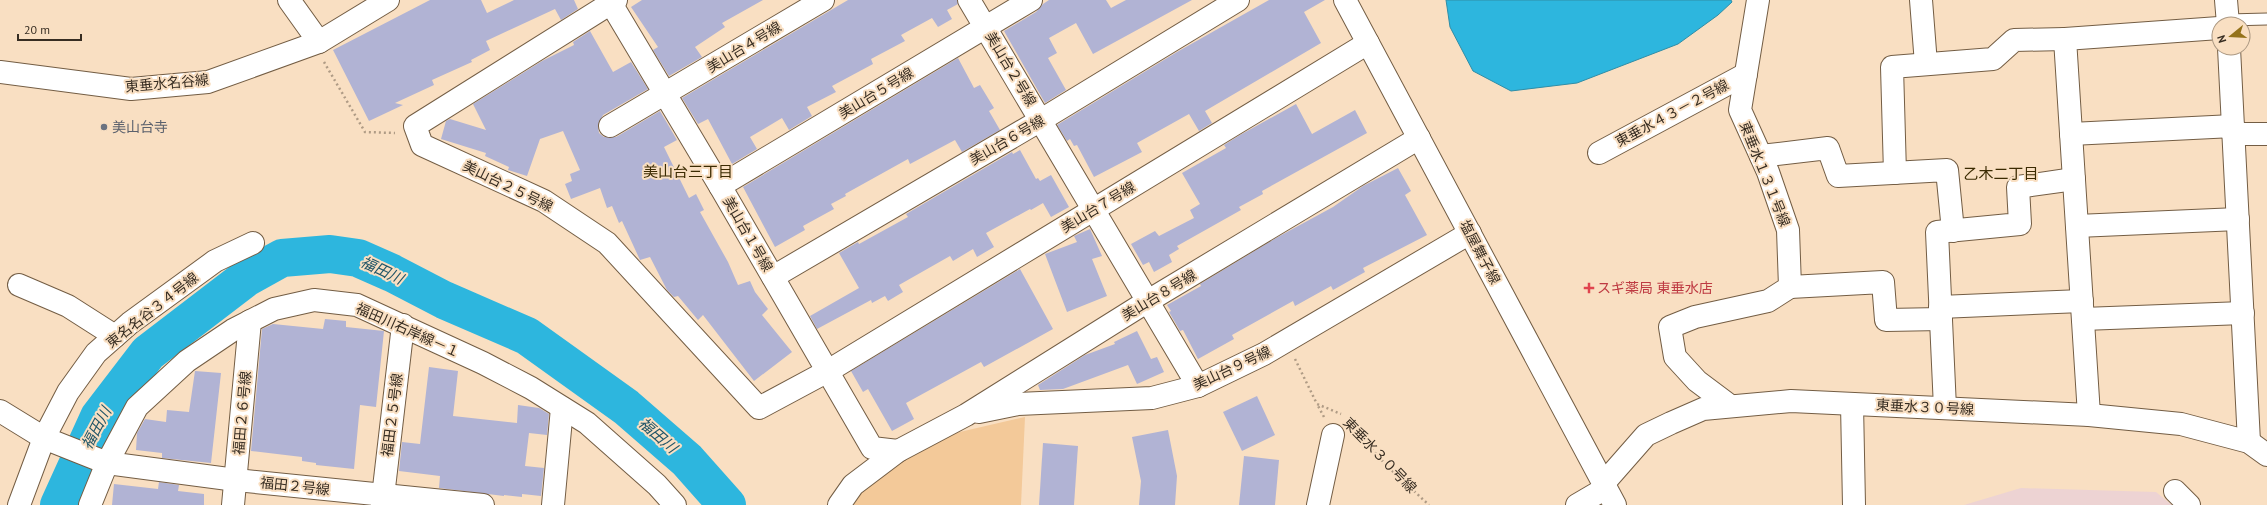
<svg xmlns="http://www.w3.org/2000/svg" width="2267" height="505" viewBox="0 0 2267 505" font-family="'PT Sans','Noto Sans JP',sans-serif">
  <rect width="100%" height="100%" fill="#f9dfc2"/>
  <!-- education -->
  <path fill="#edd3d3" d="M 2021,488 L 2156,492 L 2172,505 L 1964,505 Z"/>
  <!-- green -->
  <path fill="#f3c999" d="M 1025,417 L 1021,505 L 848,505 L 888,470 L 951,434 Z"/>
  <!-- water -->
  <path fill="#2db6de" stroke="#308da6" d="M 1446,0 L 1731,0 L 1732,2 L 1718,15 L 1678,44 L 1577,83 L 1511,91 L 1473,71 L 1450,27 Z"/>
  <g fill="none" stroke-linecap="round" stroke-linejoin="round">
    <!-- river -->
    <path stroke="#2db6de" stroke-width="38" d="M 59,505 L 99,417 L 148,353 L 246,278 L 282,258 L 330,254 L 358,258 L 392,273 L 444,300 L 527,336 L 626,407 L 687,460 L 727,505"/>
  </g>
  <!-- building -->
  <g fill="#b1b3d4">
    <path d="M 430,0 L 481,0 L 487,13 L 514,0 L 574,0 L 578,9 L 561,20 L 555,9 L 486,41 L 490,50 L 471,60 L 472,62 L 432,80 L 434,85 L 395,103 L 403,105 L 369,121 L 333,50 Z"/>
    <path d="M 642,0 L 763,0 L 722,23 L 725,27 L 695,47 L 702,57 L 669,76 L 653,50 L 658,47 L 631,7 Z"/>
    <path d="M 848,0 L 957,0 L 958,4 L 947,10 L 952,19 L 938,27 L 932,18 L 901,35 L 905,41 L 871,59 L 873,64 L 832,86 L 836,92 L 807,107 L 812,116 L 789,130 L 782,118 L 750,137 L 757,149 L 732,164 L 708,119 L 698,124 L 682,98 Z"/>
    <path d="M 1049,0 L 1106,0 L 1111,8 L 1126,0 L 1192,0 L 1093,54 L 1076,23 L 1049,38 L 1057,53 L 1048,58 L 1066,90 L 1045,103 L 1004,31 L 1036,12 L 1043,4 Z"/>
    <path d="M 1269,0 L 1325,0 L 1304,12 L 1321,43 L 1205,111 L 1212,123 L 1199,131 L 1189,114 L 1137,143 L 1142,152 L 1094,177 L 1077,145 L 1074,146 L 1070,139 L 1067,141 L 1057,125 L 1177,52 Z"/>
    <path d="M 590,31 L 613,72 L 631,62 L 648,89 L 603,115 L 598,126 L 599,133 L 604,137 L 616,137 L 660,111 L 677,140 L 664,147 L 689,198 L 696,194 L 704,210 L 700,212 L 728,262 L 738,285 L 750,281 L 755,292 L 768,309 L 762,315 L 792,352 L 754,381 L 703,315 L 698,320 L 678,296 L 674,297 L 667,290 L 650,257 L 640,260 L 622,221 L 619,223 L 612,206 L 607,208 L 600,188 L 571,199 L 565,184 L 572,181 L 570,174 L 580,170 L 563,131 L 540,139 L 527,176 L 508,170 L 509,167 L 485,156 L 486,153 L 441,139 L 446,121 L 450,119 L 486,130 L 473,104 L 542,61 L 574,45 L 573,42 Z"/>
    <path d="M 958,58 L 974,88 L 980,85 L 994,108 L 989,111 L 1000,130 L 962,152 L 955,140 L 910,164 L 908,159 L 845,194 L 846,196 L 831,204 L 834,209 L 803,226 L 805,230 L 775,247 L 743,187 Z"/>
    <path d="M 1296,104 L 1312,134 L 1355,110 L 1367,133 L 1262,191 L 1263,194 L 1239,207 L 1241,210 L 1177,246 L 1179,249 L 1169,255 L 1172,262 L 1154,272 L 1149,262 L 1143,265 L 1131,244 L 1155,231 L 1159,236 L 1194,218 L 1190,210 L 1200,204 L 1182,173 L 1226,148 L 1224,145 L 1240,135 Z"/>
    <path d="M 1020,150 L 1036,179 L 1038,178 L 1040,181 L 1051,175 L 1069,207 L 1051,217 L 1043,203 L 1031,210 L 1030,209 L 986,233 L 994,247 L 977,257 L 973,249 L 953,261 L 950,256 L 899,285 L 903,292 L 888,301 L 885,296 L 872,303 L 871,300 L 817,329 L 810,316 L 859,288 L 839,253 L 858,242 L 859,244 L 908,217 L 906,214 L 1012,152 L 1013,154 Z"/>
    <path d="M 1398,168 L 1411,191 L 1405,195 L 1427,235 L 1363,268 L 1365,272 L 1333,290 L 1331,286 L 1295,306 L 1293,301 L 1232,335 L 1234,339 L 1198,359 L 1183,330 L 1180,331 L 1169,312 L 1171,311 L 1167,305 L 1201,286 L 1200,284 L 1276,238 L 1333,207 L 1363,186 Z"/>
    <path d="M 1090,229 L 1102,256 L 1092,259 L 1107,296 L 1067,312 L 1045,254 L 1077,242 L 1074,236 Z"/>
    <path d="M 1020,269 L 1053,329 L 984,367 L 981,362 L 906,403 L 914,419 L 892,431 L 868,389 L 863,392 L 851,371 Z"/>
    <path d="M 325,319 L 346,321 L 346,327 L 384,331 L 376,407 L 360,405 L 354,469 L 316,465 L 316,463 L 302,461 L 302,457 L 251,451 L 262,329 L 273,324 L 323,329 Z"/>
    <path d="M 1137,331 L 1151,359 L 1157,357 L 1164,372 L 1137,384 L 1128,365 L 1063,389 L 1040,390 L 1038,385 L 1085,355 L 1115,344 L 1114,342 Z"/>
    <path d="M 429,367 L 458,371 L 453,416 L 517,423 L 518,405 L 539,408 L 549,414 L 547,435 L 529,433 L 525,466 L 544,468 L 541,496 L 522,494 L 522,497 L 504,495 L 504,496 L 439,488 L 440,476 L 399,471 L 402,442 L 420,444 Z"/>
    <path d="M 195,371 L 221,373 L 211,463 L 162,458 L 162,453 L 136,450 L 137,433 L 145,419 L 166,422 L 167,410 L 189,412 Z"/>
    <path d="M 1257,396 L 1275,435 L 1242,451 L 1223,412 Z"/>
    <path d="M 1168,430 L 1177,476 L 1175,505 L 1139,505 L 1141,481 L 1132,437 Z"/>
    <path d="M 1043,443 L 1078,446 L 1074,505 L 1039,505 Z"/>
    <path d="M 1244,456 L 1279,460 L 1275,505 L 1239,505 Z"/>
    <path d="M 159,482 L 179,485 L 178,491 L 204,494 L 204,505 L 112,505 L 114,484 L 158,489 Z"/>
  </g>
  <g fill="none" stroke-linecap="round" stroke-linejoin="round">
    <defs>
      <path id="lane" d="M 2228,20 L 2267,19"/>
      <g id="street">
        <path d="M 609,0 L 720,186 L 872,448 L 898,451"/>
        <path d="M 616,0 L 415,126 L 422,145 L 544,201 L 607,243 L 759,408 L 828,371 L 1368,43"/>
        <path d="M 969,0 L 1198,386"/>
        <path d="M 1921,0 L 1926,64"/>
        <path d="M 2226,0 L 2228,24"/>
        <path d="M 2229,48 L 2249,442"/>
        <path d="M 610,126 L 823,0"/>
        <path d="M 2071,134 L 2233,126"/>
        <path d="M 2233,134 L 2267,134"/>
        <path d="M 1599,153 L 1746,74"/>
        <path d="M 1761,156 L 1828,148 L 1838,176 L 1947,170 L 1953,231"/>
        <path d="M 1895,173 L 1892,67 L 1993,59 L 2014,40 L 2065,39"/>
        <path d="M 720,186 L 1031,0"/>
        <path d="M 2077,226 L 2238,219"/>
        <path d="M 773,277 L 1041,120 L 1238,0"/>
        <path d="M 19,285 L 68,306 L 115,336"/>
        <path d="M 1790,287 L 1883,282 L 1886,320 L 1941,319"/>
        <path d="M 1940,307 L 2082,301"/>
        <path d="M 2083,319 L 2243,313"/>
        <path d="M 1852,404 L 1854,505"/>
        <path d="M 1729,405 L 1697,381 L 1675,357 L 1670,327 L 1695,317 L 1768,301 L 1790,287 L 1788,230 L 1768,172 L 1740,110 L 1758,0"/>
        <path d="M 1945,408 L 1937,232 L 2020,224 L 2018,187 L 2074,179"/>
        <path d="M 0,411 L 44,438 L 107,463 L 236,480 L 483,505"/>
        <path d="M 979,412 L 1018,404 L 1152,398 L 1198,386 L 1264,354 L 1470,233"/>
        <path d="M 2089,415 L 2065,39 L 2219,28"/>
        <path d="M 1603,484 L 1646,435 L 1671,423 L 1703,409 L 1791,401 L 2089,415 L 2181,424 L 2249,442 L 2267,455"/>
        <path d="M 2175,491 L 2189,505"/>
        <path d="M 19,505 L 44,438 L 68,392 L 96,353 L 130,323 L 215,261 L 253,243"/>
        <path d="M 90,505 L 107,463 L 137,407 L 187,361 L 233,330 L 274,309 L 314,300 L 357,305 L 483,363 L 531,388 L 587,423 L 657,485 L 675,505"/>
        <path d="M 233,505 L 250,321"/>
        <path d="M 382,505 L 403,325"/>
        <path d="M 553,505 L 562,408"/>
        <path d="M 839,505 L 853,485 L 898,451 L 966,415 L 1148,301 L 1419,138"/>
        <path d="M 1318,505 L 1333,435"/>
        <path d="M 1577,505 L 1606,488"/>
      </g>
      <g id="secondary">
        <path d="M 289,0 L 319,42"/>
        <path d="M 1345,0 L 1615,505"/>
        <path d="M 0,72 L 131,89 L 208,82 L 319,42 L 388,0"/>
      </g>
    </defs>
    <!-- lane casing -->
    <use href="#lane" stroke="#735d44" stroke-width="13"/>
    <!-- street casing -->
    <use href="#street" stroke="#735d44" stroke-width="24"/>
    <!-- secondary casing -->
    <use href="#secondary" stroke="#735d44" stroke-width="24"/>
    <!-- path -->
    <g stroke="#af9b85" stroke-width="2.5" stroke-dasharray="2 3" stroke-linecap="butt">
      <path d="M 324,62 L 365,132 L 395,133"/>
      <path d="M 1295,359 L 1317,404"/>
      <path d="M 1324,417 L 1317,404 L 1341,414"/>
      <path d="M 1355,430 L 1386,465 L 1429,505"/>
    </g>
    <!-- lane -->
    <use href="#lane" stroke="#fff" stroke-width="11"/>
    <!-- street -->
    <use href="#street" stroke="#fff" stroke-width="22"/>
    <!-- secondary -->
    <use href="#secondary" stroke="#fff" stroke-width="22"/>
  </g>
  <!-- markers -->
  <circle fill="#6b7280" stroke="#f9dfc2" stroke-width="1.5" cx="104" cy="127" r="4"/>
  <path fill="#e0444e" stroke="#f9dfc2" stroke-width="1.5" d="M1587 282h4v4h4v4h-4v4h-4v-4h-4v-4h4z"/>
  <g text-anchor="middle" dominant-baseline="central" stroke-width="4" stroke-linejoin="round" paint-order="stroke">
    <!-- street labels -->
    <g font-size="14" fill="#372d22" stroke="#f9dfc2">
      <text transform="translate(744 47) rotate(-31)">美山台４号線</text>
      <text transform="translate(1011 69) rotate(59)">美山台２号線</text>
      <text transform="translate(167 83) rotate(-5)">東垂水名谷線</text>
      <text transform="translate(876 93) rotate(-31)">美山台５号線</text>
      <text transform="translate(1672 113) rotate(-28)">東垂水４３－２号線</text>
      <text transform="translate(1007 140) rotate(-30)">美山台６号線</text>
      <text transform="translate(1765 174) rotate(68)">東垂水１３１号線</text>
      <text transform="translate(508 186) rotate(26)">美山台２５号線</text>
      <text transform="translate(1098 207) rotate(-31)">美山台７号線</text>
      <text transform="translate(748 234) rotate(60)">美山台１号線</text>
      <text transform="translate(1480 252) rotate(62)">塩屋舞子線</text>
      <text transform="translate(1159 295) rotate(-31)">美山台８号線</text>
      <text transform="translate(152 310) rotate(-38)">東名名谷３４号線</text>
      <text transform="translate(408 330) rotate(24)">福田川右岸線－１</text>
      <text transform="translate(1232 368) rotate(-25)">美山台９号線</text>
      <text transform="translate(1925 407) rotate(3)">東垂水３０号線</text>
      <text transform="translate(242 413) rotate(-85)">福田２６号線</text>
      <text transform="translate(392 415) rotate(-83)">福田２５号線</text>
      <text transform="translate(1380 455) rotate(46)">東垂水３０号線</text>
      <text transform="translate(295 486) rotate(6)">福田２号線</text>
    </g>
    <!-- worship labels -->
    <g font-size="14" fill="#5b616d" stroke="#f9dfc2" text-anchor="start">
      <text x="112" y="127">美山台寺</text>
    </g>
    <!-- health labels -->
    <g font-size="14" fill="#be3a42" stroke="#f9dfc2" text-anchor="start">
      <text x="1597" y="288">スギ薬局 東垂水店</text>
    </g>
    <!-- neighbourhood labels -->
    <g font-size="15" fill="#3b2b02" stroke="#f9dfc2">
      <text x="688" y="171">美山台三丁目</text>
      <text x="2001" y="173">乙木二丁目</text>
    </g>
    <!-- water labels -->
    <g font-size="15" font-style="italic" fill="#225668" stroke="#f9dfc2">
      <text transform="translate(382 270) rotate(25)">福田川</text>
      <text transform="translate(96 428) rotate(-62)">福田川</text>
      <text transform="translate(658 435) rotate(41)">福田川</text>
    </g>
  </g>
  <!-- north arrow -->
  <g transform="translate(2231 36) rotate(252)"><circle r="19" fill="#f9dfc2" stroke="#ab9882"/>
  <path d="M0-3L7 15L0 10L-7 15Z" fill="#94721a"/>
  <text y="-6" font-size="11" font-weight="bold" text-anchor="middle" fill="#372d22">N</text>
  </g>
  <!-- scale -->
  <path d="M18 34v6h63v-6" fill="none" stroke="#372d22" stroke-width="2"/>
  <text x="24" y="34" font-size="12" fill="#372d22" stroke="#f9dfc2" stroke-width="3" paint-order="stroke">20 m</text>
</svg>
